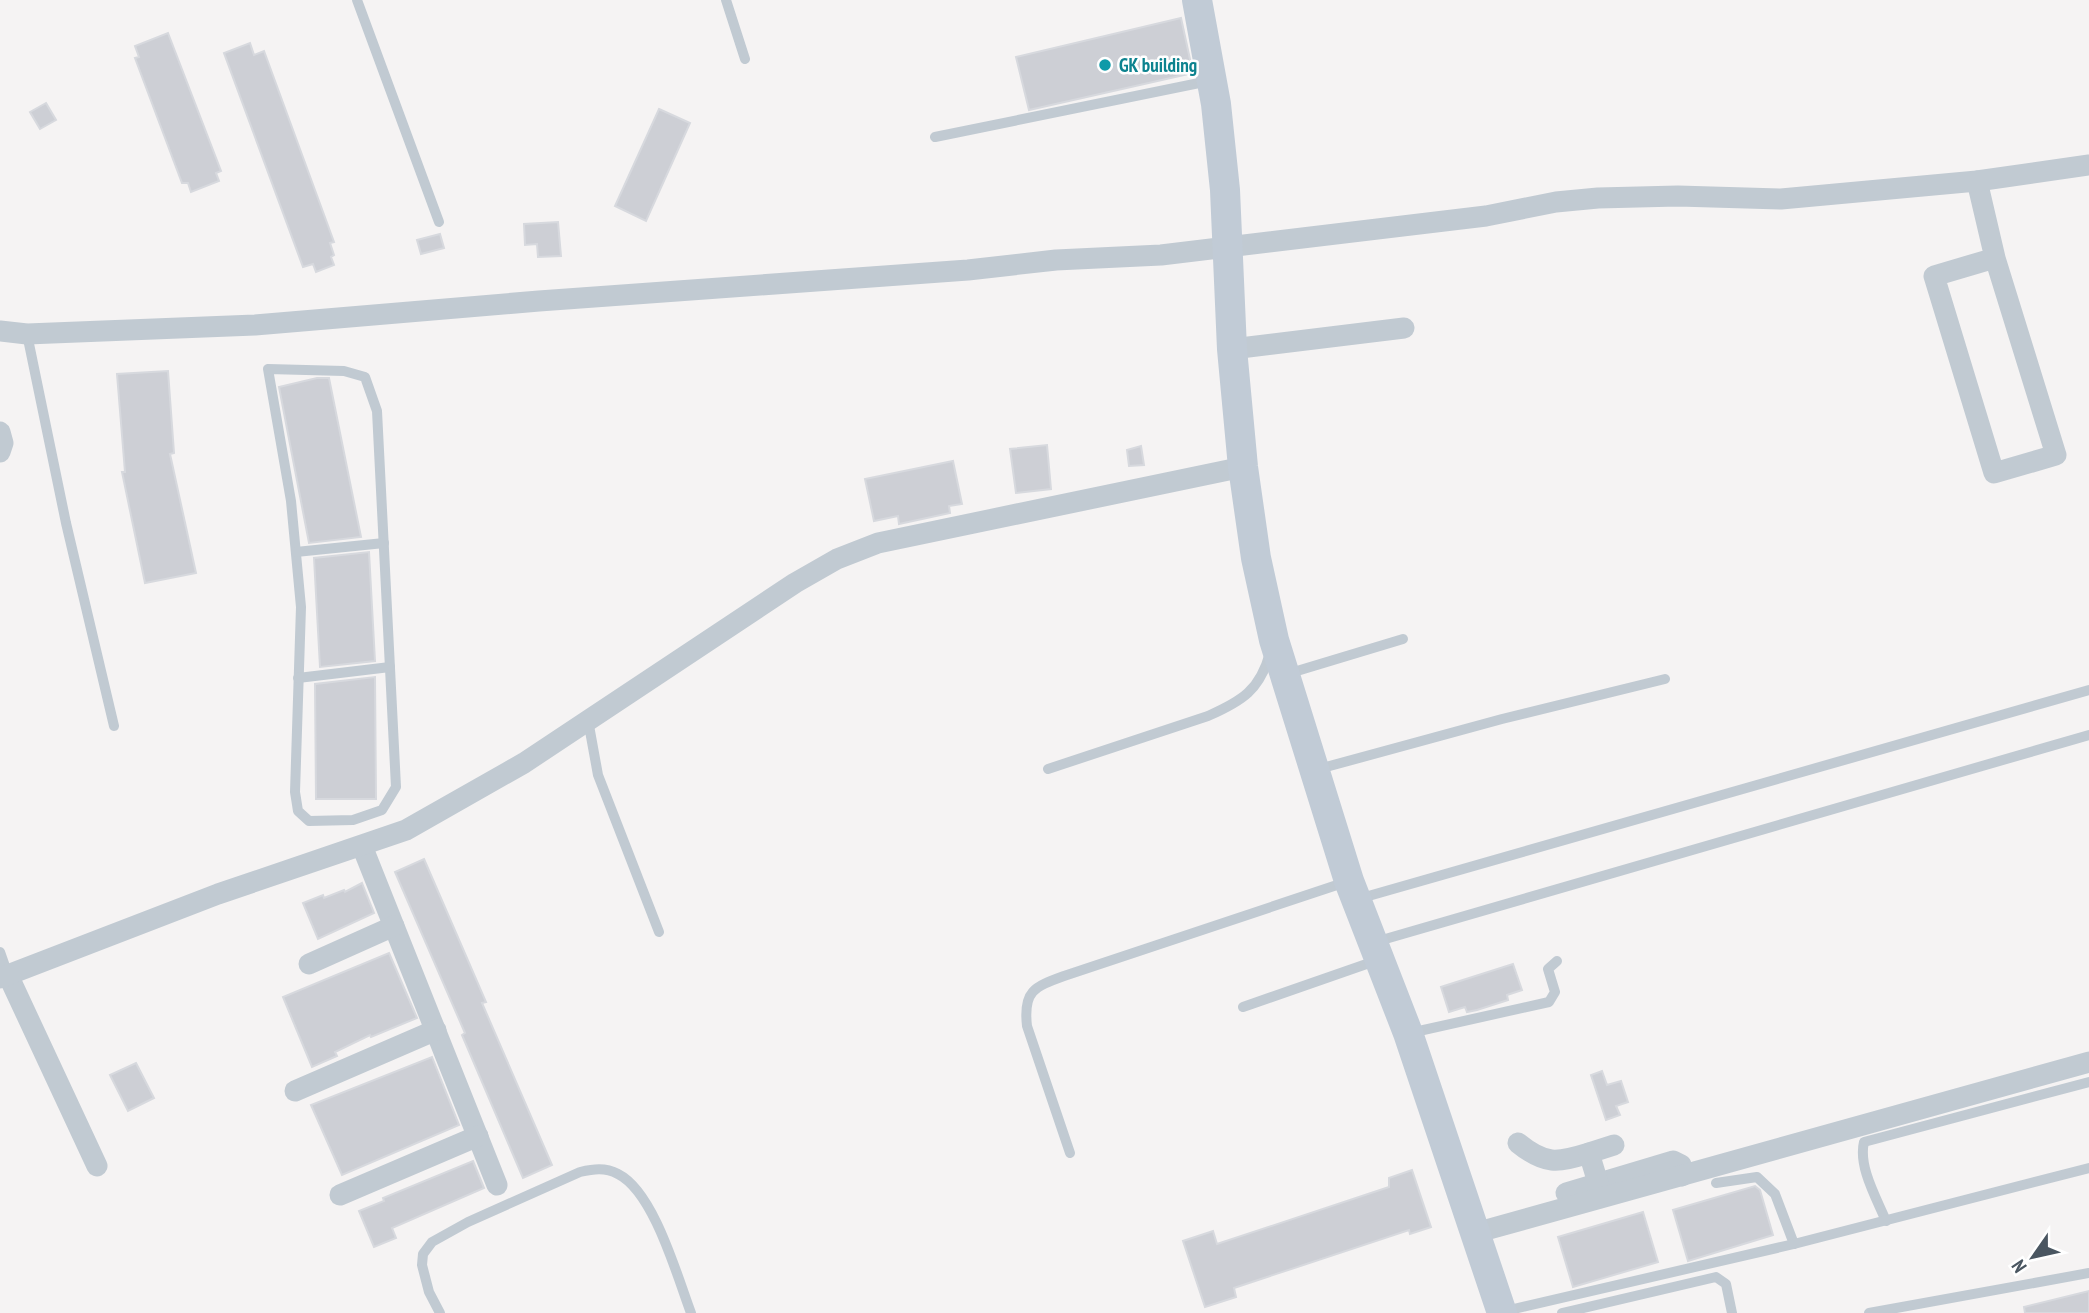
<svg xmlns="http://www.w3.org/2000/svg" width="2089" height="1313" viewBox="0 0 2089 1313" font-family="'PT Sans Narrow',sans-serif">
  <rect width="100%" height="100%" fill="#f5f3f3"/>
  <!-- building -->
  <g fill="#cdcfd5" stroke="#d7d9de" stroke-width="2">
    <path d="M 1181,18 L 1193,73 L 1029,110 L 1016,57 Z"/>
    <path d="M 168,33 L 221,171 L 216,173 L 219,181 L 191,192 L 188,183 L 182,183 L 135,58 L 139,57 L 135,46 Z"/>
    <path d="M 250,43 L 254,55 L 264,51 L 334,242 L 330,243 L 334,255 L 331,257 L 334,265 L 316,272 L 313,264 L 303,267 L 224,53 Z"/>
    <path d="M 46,103 L 56,120 L 40,129 L 30,112 Z"/>
    <path d="M 659,109 L 690,123 L 646,221 L 615,206 Z"/>
    <path d="M 558,222 L 561,256 L 538,257 L 537,244 L 525,245 L 524,224 Z"/>
    <path d="M 440,234 L 444,248 L 421,254 L 417,240 Z"/>
    <path d="M 168,371 L 174,453 L 170,454 L 196,573 L 145,583 L 122,472 L 125,472 L 117,374 Z"/>
    <path d="M 317,378 L 329,378 L 361,537 L 309,543 L 279,387 Z"/>
    <path d="M 1047,445 L 1051,489 L 1016,493 L 1010,449 Z"/>
    <path d="M 1141,446 L 1144,465 L 1129,466 L 1127,450 Z"/>
    <path d="M 953,461 L 962,504 L 949,506 L 950,513 L 899,524 L 898,516 L 874,521 L 865,479 Z"/>
    <path d="M 369,552 L 375,661 L 320,667 L 314,558 Z"/>
    <path d="M 375,677 L 376,799 L 316,799 L 315,684 Z"/>
    <path d="M 424,859 L 486,1002 L 482,1003 L 552,1165 L 523,1178 L 462,1035 L 465,1033 L 395,872 Z"/>
    <path d="M 362,883 L 374,913 L 318,939 L 303,903 L 323,895 L 324,898 L 344,890 L 345,892 Z"/>
    <path d="M 389,953 L 417,1018 L 371,1037 L 370,1035 L 335,1052 L 337,1056 L 312,1067 L 283,997 Z"/>
    <path d="M 1513,964 L 1522,990 L 1507,995 L 1508,1000 L 1477,1010 L 1467,1012 L 1465,1007 L 1449,1012 L 1441,987 Z"/>
    <path d="M 432,1057 L 459,1125 L 342,1175 L 311,1105 Z"/>
    <path d="M 136,1063 L 154,1098 L 128,1111 L 110,1075 Z"/>
    <path d="M 1602,1071 L 1607,1085 L 1621,1081 L 1628,1102 L 1616,1106 L 1620,1115 L 1606,1120 L 1591,1075 Z"/>
    <path d="M 473,1161 L 484,1188 L 392,1228 L 396,1238 L 374,1247 L 359,1211 L 384,1201 L 383,1198 Z"/>
    <path d="M 1412,1170 L 1431,1227 L 1410,1234 L 1409,1230 L 1234,1288 L 1236,1297 L 1205,1307 L 1183,1241 L 1213,1231 L 1217,1244 L 1389,1187 L 1389,1178 Z"/>
    <path d="M 1755,1186 L 1760,1190 L 1773,1235 L 1688,1261 L 1673,1210 Z"/>
    <path d="M 1643,1212 L 1658,1262 L 1573,1287 L 1558,1237 Z"/>
    <path d="M 2089,1291 L 2089,1313 L 2025,1313 L 2024,1307 Z"/>
  </g>
  <g fill="none" stroke-linecap="round" stroke-linejoin="round">
    <!-- service -->
    <g stroke="#c1cad2" stroke-width="10">
      <path d="M 357,0 L 439,222"/>
      <path d="M 726,0 L 745,59"/>
      <path d="M 935,137 L 1209,81"/>
      <path d="M 27,334 L 66,523 L 114,726"/>
      <path d="M 268,369 L 344,371 L 365,377 L 377,411 L 396,787 L 382,810 L 353,820 L 309,821 L 298,811 L 295,792 L 301,607 L 291,501 Z"/>
      <path d="M 296,552 L 384,543"/>
      <path d="M 1287,674 L 1403,639"/>
      <path d="M 298,678 L 390,667"/>
      <path d="M 588,720 L 598,775 L 659,932"/>
      <path d="M 1048,769 L 1208,716 C 1242,701 1260,690 1270,653"/>
      <path d="M 1315,770 L 1502,719 L 1665,679"/>
      <path d="M 1358,899 L 2089,690"/>
      <path d="M 1375,942 L 2089,735"/>
      <path d="M 0,952 L 8,975"/>
      <path d="M 1243,1007 L 1378,960"/>
      <path d="M 1410,1033 L 1549,1002 L 1555,992 L 1548,969 L 1557,961"/>
      <path d="M 1070,1153 L 1027,1026 C 1023,991 1034,987 1064,976 L 1346,882"/>
      <path d="M 1716,1183 L 1757,1177 L 1775,1194 L 1794,1244"/>
      <path d="M 1886,1221 C 1877,1199 1858,1167 1864,1142 L 2089,1082"/>
      <path d="M 1505,1311 L 1794,1244 L 2089,1168"/>
      <path d="M 440,1313 L 429,1292 L 422,1265 L 423,1254 L 432,1242 L 468,1222 L 580,1172 C 593,1169 605,1167 618,1174 C 654,1192 677,1276 691,1313"/>
      <path d="M 1562,1313 L 1716,1277 L 1726,1284 L 1732,1313"/>
      <path d="M 1869,1313 L 2089,1273"/>
    </g>
    <!-- minor -->
    <g stroke="#c1cad2" stroke-width="21">
      <path d="M 1977,181 L 1995,258 L 1934,276 L 1994,473 L 2056,455 L 1995,258"/>
      <path d="M 0,331 L 27,334 L 255,325 L 539,301 L 968,270 L 1056,260 L 1161,255 L 1486,216 L 1556,202 L 1598,198 L 1678,196 L 1781,199 L 1977,181 L 2089,165"/>
      <path d="M 1232,349 L 1404,328"/>
      <path d="M 0,432 L 3,443 L 0,452"/>
      <path d="M 362,846 L 497,1185"/>
      <path d="M 309,964 L 394,926"/>
      <path d="M 8,975 L 97,1166"/>
      <path d="M 0,978 L 218,894 L 406,830 L 524,763 L 795,583 L 837,559 L 878,543 L 1243,467"/>
      <path d="M 295,1091 L 436,1030"/>
      <path d="M 1518,1143 C 1545,1165 1557,1163 1589,1153"/>
      <path d="M 1566,1193 L 1673,1161 L 1681,1165 L 1682,1176"/>
      <path d="M 340,1195 L 478,1136"/>
      <path d="M 1602,1196 L 1589,1153 L 1614,1145"/>
      <path d="M 1475,1233 L 2089,1062"/>
    </g>
    <!-- secondary -->
    <path stroke="#c1cbd6" stroke-width="30" d="M 1197,0 L 1216,104 L 1225,190 L 1232,349 L 1243,467 L 1256,558 L 1274,640 L 1349,881 L 1408,1033 L 1502,1313"/>
  </g>
  <!-- markers -->
  <circle fill="#0f9aa8" stroke="#fff" stroke-width="2.5" cx="1105" cy="65" r="7"/>
  <g text-anchor="middle" dominant-baseline="central" stroke-width="5" stroke-linejoin="round" paint-order="stroke">
    <!-- culture labels -->
    <g font-size="19" font-weight="bold" fill="#0d838f" stroke="#fff" text-anchor="start">
      <text x="1119" y="65">GK building</text>
    </g>
  </g>
  <!-- north arrow -->
  <g transform="translate(2033 1257) rotate(236)" stroke="#ffffff" stroke-width="5" paint-order="stroke">
  <path d="M0-5L12 26L0 18L-12 26Z" fill="#4a5661"/>
  <text y="-10" font-size="19" font-weight="bold" text-anchor="middle" fill="#4a5661">N</text>
  </g>
</svg>
